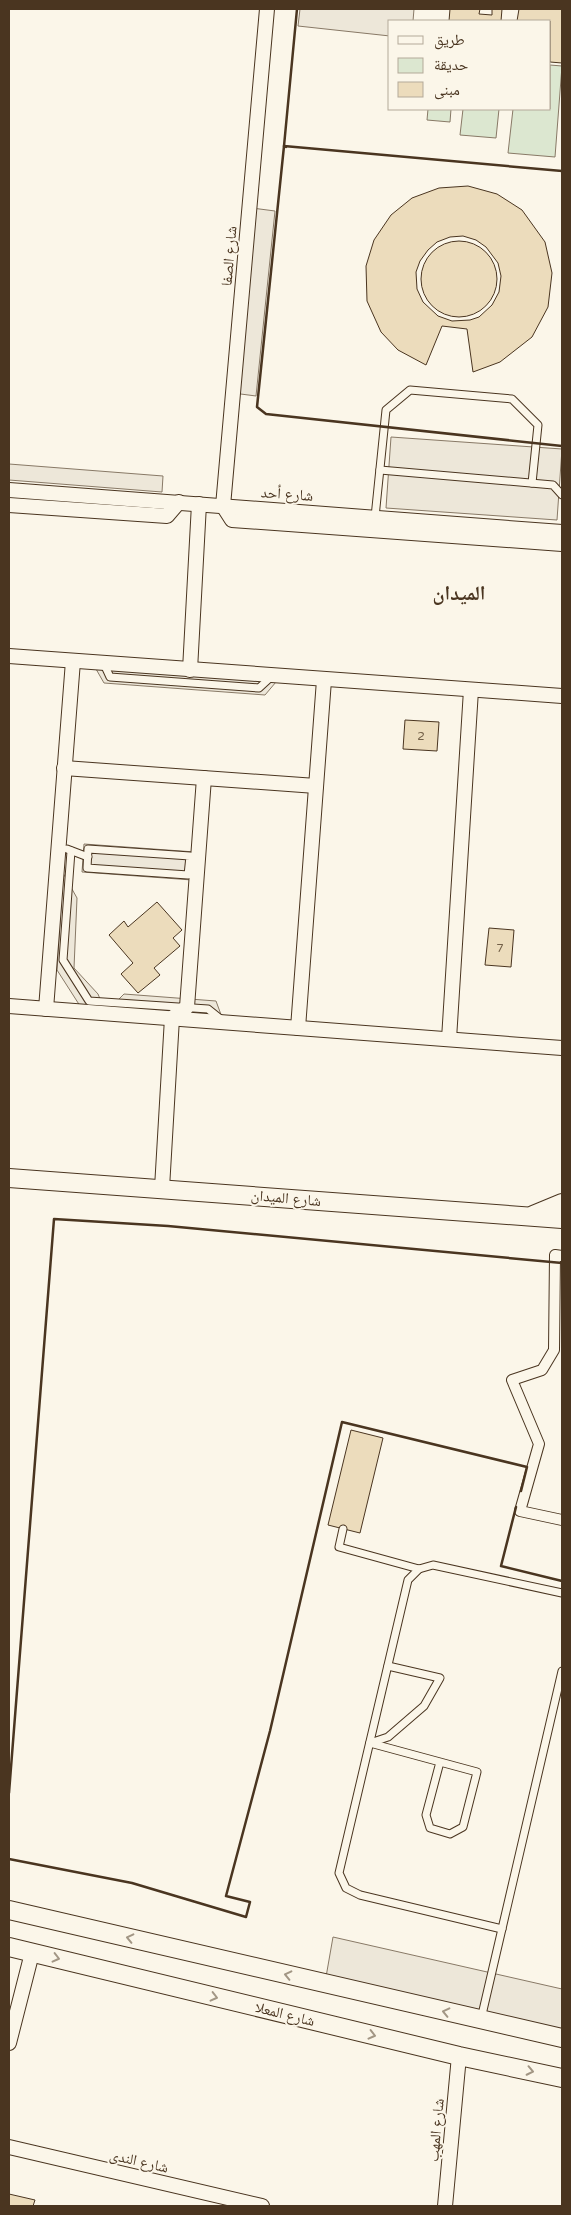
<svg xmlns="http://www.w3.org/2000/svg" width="571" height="2215" viewBox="0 0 571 2215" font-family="'Varela Round','Noto Naskh Arabic',sans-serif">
  <rect width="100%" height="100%" fill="#fbf6e9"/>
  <!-- green -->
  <g fill="#dce7d0" stroke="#887966">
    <path d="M 550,65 L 562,66 L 555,157 L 508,153 L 513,109 L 550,109 Z"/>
    <path d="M 428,109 L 451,109 L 450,122 L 427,120 Z"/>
    <path d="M 463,109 L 499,109 L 496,138 L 460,135 Z"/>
  </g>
  <!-- parking -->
  <g fill="#ede7d9" stroke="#887966">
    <path d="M 300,9 L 414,9 L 413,21 L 390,21 L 390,36 L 298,26 Z"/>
    <path d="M 252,208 L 275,211 L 256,396 L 233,393 Z"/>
    <path d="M 391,437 L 562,449 L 557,520 L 386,508 Z"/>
    <path d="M 9,464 L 163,476 L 162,492 L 9,480 Z"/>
    <path d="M 96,669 L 276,682 L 265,695 L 104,683 Z"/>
    <path d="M 84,844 L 195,852 L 192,880 L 82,872 Z"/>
    <path d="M 63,873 L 77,898 L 74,968 L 98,994 L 105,1011 L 82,1009 L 57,970 Z"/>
    <path d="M 124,994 L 216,1001 L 223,1020 L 106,1012 Z"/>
    <path d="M 333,1937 L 562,1989 L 562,2033 L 326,1977 Z"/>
  </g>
  <!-- building -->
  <g fill="#ecdcbc" stroke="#4a3520" fill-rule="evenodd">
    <path d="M 450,9 L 480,9 L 479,14 L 492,15 L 492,9 L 502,9 L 501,21 L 449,21 Z"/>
    <path d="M 519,9 L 562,9 L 562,63 L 550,62 L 550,21 L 517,21 Z"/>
    <path d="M 468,186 L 497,194 L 522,210 L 545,242 L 552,273 L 548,307 L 532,337 L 500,362 L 473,372 L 467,329 L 442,326 L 426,365 L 398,350 L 381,332 L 367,301 L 366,266 L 374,240 L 391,215 L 412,198 L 439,188 ZM 463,236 L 476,240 L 486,247 L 498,263 L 501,276 L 499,292 L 492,305 L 479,317 L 470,320 L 452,321 L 438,316 L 423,302 L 417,289 L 416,272 L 420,261 L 428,250 L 437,242 L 450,237 Z"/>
    <circle cx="459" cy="279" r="38"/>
    <path d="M 405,720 L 439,722 L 437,751 L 403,749 Z"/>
    <path d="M 157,902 L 182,930 L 173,938 L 180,946 L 154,968 L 160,975 L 138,993 L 121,974 L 133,963 L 109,935 L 124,921 L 128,927 Z"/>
    <path d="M 489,928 L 514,930 L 511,967 L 485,965 Z"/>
    <path d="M 351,1430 L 383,1438 L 360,1533 L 328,1525 Z"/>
    <path d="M 9,2194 L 35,2200 L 33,2206 L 9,2206 Z"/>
  </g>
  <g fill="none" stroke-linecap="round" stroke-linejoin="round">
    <defs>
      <g id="service">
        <path d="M 380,470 L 553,485 L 562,495"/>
        <path d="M 375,517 L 386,410 L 410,390 L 512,399 L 538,425 L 532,483"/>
        <path d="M 104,664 L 110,677 L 259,688 L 272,676"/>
        <path d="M 67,849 L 88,857"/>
        <path d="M 88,849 L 190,856 L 188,875 L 87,868 Z"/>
        <path d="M 71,851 L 63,960 L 89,1001 L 208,1009 L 223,1021"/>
        <path d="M 343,1529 L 339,1547 L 419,1569 L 433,1565 L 562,1593"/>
        <path d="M 419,1569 L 408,1580 L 339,1873 L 346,1888 L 360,1895 L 502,1929"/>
        <path d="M 370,1743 L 477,1772 L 463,1827 L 450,1834 L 430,1828 L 426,1815 L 440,1762"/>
        <path d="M 370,1743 L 388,1737 L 424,1706 L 440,1678 L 388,1666"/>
        <path d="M 481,2019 L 562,1671"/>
      </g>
      <path id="pedestrian" d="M 562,1256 L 555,1255 L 554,1350 L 542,1370 L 512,1380 L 539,1444 L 520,1511 L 562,1520"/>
      <g id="minor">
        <path d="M 267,9 L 223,506 L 232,520 L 562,544"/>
        <path d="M 9,490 L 562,532"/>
        <path d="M 9,505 L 167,516 L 179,502"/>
        <path d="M 9,656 L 562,696"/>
        <path d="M 190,670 L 199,504"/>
        <path d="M 64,768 L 316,786"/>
        <path d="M 9,1006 L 562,1048"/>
        <path d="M 46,1009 L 73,661"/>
        <path d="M 298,1028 L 324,680"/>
        <path d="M 449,1039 L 471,690"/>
        <path d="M 162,1188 L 172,1018 L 187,1007 L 204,778"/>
        <path d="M 9,2043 L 32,1953"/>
        <path d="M 9,2147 L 262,2206"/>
        <path d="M 445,2206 L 459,2056"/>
      </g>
      <g id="tertiary">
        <path d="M 9,1178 L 562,1219"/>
        <path d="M 533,1215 L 562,1203"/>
        <path d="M 9,1910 L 562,2038"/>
        <path d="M 9,1947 L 459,2056 L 562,2078"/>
      </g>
    </defs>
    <!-- service casing -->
    <use href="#service" stroke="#4a3520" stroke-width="9"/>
    <!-- pedestrian casing -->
    <use href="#pedestrian" stroke="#4a3520" stroke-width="12"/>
    <!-- minor casing -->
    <use href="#minor" stroke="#4a3520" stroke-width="16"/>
    <!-- tertiary casing -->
    <use href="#tertiary" stroke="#4a3520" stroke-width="20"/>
    <!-- service -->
    <use href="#service" stroke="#fbf6e9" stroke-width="7"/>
    <!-- pedestrian -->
    <use href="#pedestrian" stroke="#fbf6e9" stroke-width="10"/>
    <!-- minor -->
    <use href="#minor" stroke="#fbf6e9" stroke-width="14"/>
    <!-- tertiary -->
    <use href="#tertiary" stroke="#fbf6e9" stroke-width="18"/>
    <!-- wall -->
    <g stroke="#4a3520" stroke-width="2.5">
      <path d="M 286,147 L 284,146 L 297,9"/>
      <path d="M 562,171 L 284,146 L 257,407 L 266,414 L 562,446"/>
      <path d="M 516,1507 L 501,1566 L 562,1581"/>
      <path d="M 9,1793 L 54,1219 L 168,1226 L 562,1263"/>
      <path d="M 9,1859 L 132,1883 L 246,1917 L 250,1902 L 226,1896 L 270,1731 L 342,1422 L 527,1467 L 521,1491"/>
    </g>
  </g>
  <!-- one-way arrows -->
  <defs><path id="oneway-chevron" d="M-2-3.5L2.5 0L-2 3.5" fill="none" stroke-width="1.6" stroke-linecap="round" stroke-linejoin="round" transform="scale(1.25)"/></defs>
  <g stroke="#a29684">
    <use href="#oneway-chevron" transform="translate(130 1938) rotate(-167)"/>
    <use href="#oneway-chevron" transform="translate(56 1958) rotate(14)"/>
    <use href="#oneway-chevron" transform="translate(288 1975) rotate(-167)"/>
    <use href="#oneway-chevron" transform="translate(214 1997) rotate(14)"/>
    <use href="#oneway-chevron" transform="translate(446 2012) rotate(-167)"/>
    <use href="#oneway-chevron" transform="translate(372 2035) rotate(14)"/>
    <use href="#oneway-chevron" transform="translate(530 2071) rotate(12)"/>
  </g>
  <g text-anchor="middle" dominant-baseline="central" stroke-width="4" stroke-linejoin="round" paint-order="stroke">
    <!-- number labels -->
    <g font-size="12" fill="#725f47">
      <text x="421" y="736">2</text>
      <text x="500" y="948">7</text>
    </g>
    <!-- street labels -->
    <g font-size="15" fill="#4a3520" stroke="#fbf6e9">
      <text transform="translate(229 256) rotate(-85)">شارع الصفا</text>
      <text transform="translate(287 494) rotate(4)">شارع أحد</text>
      <text transform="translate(286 1198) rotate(5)">شارع الميدان</text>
      <text transform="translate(285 2014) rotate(14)">شارع المعلا</text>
      <text transform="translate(436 2130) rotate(-85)">شارع المهب</text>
      <text transform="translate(139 2161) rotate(13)">شارع الندى</text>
    </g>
    <!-- district labels -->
    <g font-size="20" font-weight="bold" fill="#4a3520" stroke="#fbf6e9">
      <text x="459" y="594">الميدان</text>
    </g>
  </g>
  <!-- border -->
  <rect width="571" height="2215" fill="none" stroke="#4a3520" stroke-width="20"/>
  <!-- legend -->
  <rect x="388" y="20" width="162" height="90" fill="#fbf6e9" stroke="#b4a999"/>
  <rect x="398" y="36" width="25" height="8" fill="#fbf6e9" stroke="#b4a999"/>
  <text x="434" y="45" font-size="15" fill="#4a3520">طريق</text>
  <rect x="398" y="58" width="25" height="15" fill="#dce7d0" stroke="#b4a999"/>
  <text x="434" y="70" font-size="15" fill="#4a3520">حديقة</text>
  <rect x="398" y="82" width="25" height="15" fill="#ecdcbc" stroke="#b4a999"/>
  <text x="434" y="95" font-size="15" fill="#4a3520">مبنى</text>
</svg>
